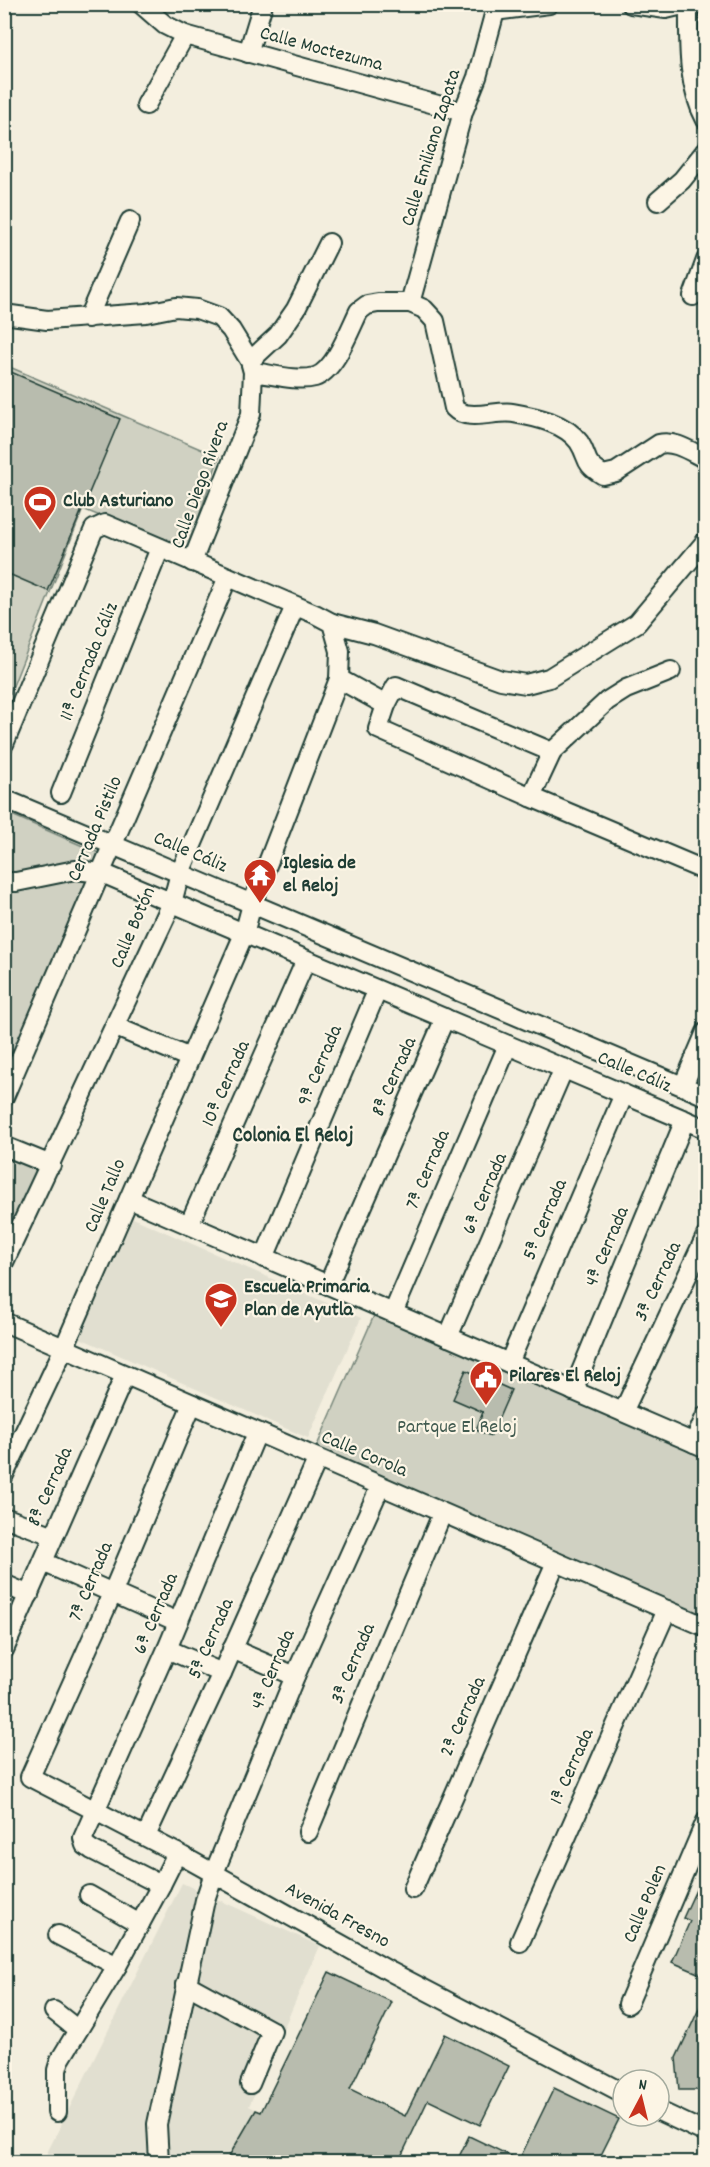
<svg xmlns="http://www.w3.org/2000/svg" width="710" height="2167" viewBox="0 0 710 2167" font-family="Dekko,sans-serif">
  <rect width="100%" height="100%" fill="#f3eede"/>
  <filter id="ink" filterUnits="userSpaceOnUse"><feTurbulence type="fractalNoise" baseFrequency=".0167" numOctaves="2"/><feDisplacementMap in="SourceGraphic" scale="12" xChannelSelector="R" yChannelSelector="G"/><feConvolveMatrix kernelMatrix="1 2 1 2 8 2 1 2 1" color-interpolation-filters="sRGB"/></filter>
  <g filter="url(#ink)">
    <!-- built -->
    <g fill="#e1dfd0">
      <path d="M 133,1218 L 361,1318 L 308,1438 L 80,1338 Z"/>
      <path d="M 182,1883 L 320,1946 L 249,2106 L 363,2162 L 58,2162 L 46,2155 Z"/>
    </g>
    <!-- green -->
    <g fill="#d0d1c2" stroke="#78877b" stroke-width="1.5">
      <path d="M 5,365 L 219,457 L 187,552 L 83,509 L 5,706 Z"/>
      <path d="M 5,812 L 101,854 L 5,1072 Z"/>
      <path d="M 5,1147 L 40,1163 L 5,1239 Z"/>
      <path d="M 376,1311 L 705,1455 L 705,1616 L 316,1448 Z"/>
    </g>
    <!-- building -->
    <g fill="#b8bcae" stroke="#1f3d34" stroke-width="1.5">
      <path d="M 4,369 L 120,419 L 48,591 L 4,572 Z"/>
      <path d="M 466,1370 L 511,1390 L 491,1436 L 476,1430 L 483,1412 L 453,1399 Z"/>
      <path d="M 705,1870 L 705,1976 L 672,1962 L 690,1921 L 683,1918 Z"/>
      <path d="M 329,1972 L 392,2002 L 350,2089 L 405,2116 L 445,2034 L 509,2066 L 480,2125 L 428,2100 L 398,2163 L 225,2163 L 256,2110 L 261,2112 Z"/>
      <path d="M 705,1996 L 705,2090 L 679,2090 L 676,2058 Z"/>
      <path d="M 554,2088 L 619,2119 L 597,2163 L 456,2163 L 469,2136 L 519,2160 Z"/>
    </g>
    <g fill="none" stroke-linecap="round" stroke-linejoin="round">
      <defs>
        <g id="minor">
          <path d="M 141,4 L 165,25 L 185,35 L 463,112"/>
          <path d="M 631,4 L 666,9 L 687,4"/>
          <path d="M 689,4 C 689,43 687,85 706,120"/>
          <path d="M 494,11 L 549,4"/>
          <path d="M 248,53 L 263,4"/>
          <path d="M 146,105 L 185,35"/>
          <path d="M 658,201 L 682,180 L 706,150"/>
          <path d="M 693,296 L 706,260"/>
          <path d="M 410,303 L 463,112 L 477,77 L 497,4"/>
          <path d="M 4,314 L 47,320 L 146,313 L 176,307 L 197,309 L 219,317 L 231,330 L 250,361 L 253,372 L 251,414 L 192,562"/>
          <path d="M 88,318 L 130,221"/>
          <path d="M 250,361 L 278,335 L 296,309 L 329,243"/>
          <path d="M 253,372 C 271,374 297,382 315,377 C 335,371 350,329 359,311 L 367,305 L 378,303 L 410,303 L 424,309 L 435,321 L 454,408 C 467,422 496,410 513,413 C 536,417 565,423 579,442 C 590,459 582,462 603,475 L 616,472 L 659,444 C 675,440 691,452 706,459"/>
          <path d="M 332,623 L 374,634 L 501,680 L 526,684 L 549,678 L 637,623 L 706,541"/>
          <path d="M 339,679 L 386,705 L 396,686 L 552,752 L 531,797 L 706,871"/>
          <path d="M 386,705 L 378,729 L 531,797"/>
          <path d="M 4,744 L 94,529 L 105,524 L 315,614 L 332,623 L 340,651 L 339,679 L 252,904 L 244,934 L 64,1348 L 4,1475"/>
          <path d="M 552,752 L 607,701 L 626,689 L 671,671"/>
          <path d="M 61,793 L 160,548"/>
          <path d="M 4,799 L 706,1096"/>
          <path d="M 4,882 L 16,882 L 75,870 L 102,873 L 706,1129"/>
          <path d="M 116,1027 L 190,1058"/>
          <path d="M 683,1086 L 706,1032"/>
          <path d="M 4,1097 L 228,577"/>
          <path d="M 4,1146 L 51,1165"/>
          <path d="M 129,1199 L 706,1448"/>
          <path d="M 189,1225 L 306,960"/>
          <path d="M 264,1258 L 377,991"/>
          <path d="M 4,1262 L 172,903 L 180,873 L 295,606"/>
          <path d="M 328,1285 L 445,1018"/>
          <path d="M 393,1313 L 508,1045"/>
          <path d="M 4,1322 L 706,1627"/>
          <path d="M 448,1337 L 564,1068"/>
          <path d="M 509,1363 L 624,1094"/>
          <path d="M 573,1391 L 685,1120"/>
          <path d="M 192,1404 L 112,1594 L 30,1777 L 177,1853 L 391,1972 L 623,2093"/>
          <path d="M 623,1412 L 706,1236"/>
          <path d="M 694,1443 L 706,1415"/>
          <path d="M 4,1517 L 54,1536"/>
          <path d="M 43,1562 L 178,1622"/>
          <path d="M 4,1584 L 29,1595"/>
          <path d="M 167,1649 L 222,1673"/>
          <path d="M 232,1649 L 295,1676"/>
          <path d="M 4,1650 L 125,1375"/>
          <path d="M 308,1832 L 442,1514"/>
          <path d="M 146,1836 L 222,1673 L 317,1460"/>
          <path d="M 177,1853 L 161,1885 L 92,1850 L 85,1845 L 83,1838 L 167,1649 L 257,1433"/>
          <path d="M 413,1889 L 556,1562"/>
          <path d="M 89,1895 L 140,1924"/>
          <path d="M 58,1935 L 117,1966"/>
          <path d="M 520,1942 L 667,1610"/>
          <path d="M 186,1984 L 272,2031 L 250,2084"/>
          <path d="M 628,2004 L 706,1821"/>
          <path d="M 54,2011 L 78,2030"/>
          <path d="M 659,2111 L 706,2133"/>
          <path d="M 57,2112 L 57,2070 L 60,2060 L 117,1966 L 161,1885"/>
          <path d="M 159,2162 L 157,2124 L 205,1900 L 214,1873 L 295,1676 L 380,1487"/>
        </g>
      </defs>
      <!-- minor casing -->
      <use href="#minor" stroke="#1f3d34" stroke-width="22"/>
      <!-- minor -->
      <use href="#minor" stroke="#fcf5e5" stroke-width="18"/>
    </g>
  </g>
  <!-- icons -->
  <defs>
    <symbol id="stadium-pin" viewBox="-11 -11 22 30"><path d="M0 17L-7.5 6A9.5 9.5 0 1 1 7.5 6Z" fill="#c8321e" stroke="#fcf5e5"/><path d="M0-5a6.5 5 0 1 0 0 10a6.5 5 0 1 0 0-10ZM-3.5-1.8h7v3.6h-7Z" fill="#fff"/></symbol>
    <symbol id="temple-pin" viewBox="-11 -11 22 30"><path d="M0 17L-7.5 6A9.5 9.5 0 1 1 7.5 6Z" fill="#c8321e" stroke="#fcf5e5"/><path d="M0-6L5-2H3V0L6.5 2.5H4V6H1.5V3h-3V6H-4V2.5H-6.5L-3 0V-2H-5Z" fill="#fff"/></symbol>
    <symbol id="school-pin" viewBox="-11 -11 22 30"><path d="M0 17L-7.5 6A9.5 9.5 0 1 1 7.5 6Z" fill="#c8321e" stroke="#fcf5e5"/><path d="M0-5L7-2L0 1L-7-2ZM-4 1L0 2.5L4 1V4Q0 6-4 4Z" fill="#fff"/></symbol>
    <symbol id="civic-pin" viewBox="-11 -11 22 30"><path d="M0 17L-7.5 6A9.5 9.5 0 1 1 7.5 6Z" fill="#c8321e" stroke="#fcf5e5"/><path d="M-.6-6.5H3V-4.5H.6V-3L4-1V1h2V6H-6V1h2V-1L-.6-3ZM-1.2 2.5V6h2.4V2.5Z" fill="#fff"/></symbol>
  </defs>
  <g fill-rule="evenodd">
    <use href="#stadium-pin" x="21" y="483" width="38" height="52"/>
    <use href="#temple-pin" x="241" y="856" width="38" height="52"/>
    <use href="#school-pin" x="202" y="1280" width="38" height="52"/>
    <use href="#civic-pin" x="467" y="1358" width="38" height="52"/>
  </g>
  <g text-anchor="middle" dominant-baseline="central" stroke-width="4.5" stroke-linejoin="round" paint-order="stroke">
    <!-- street labels -->
    <g font-size="20" fill="#1f3d34" stroke="#fcf5e5">
      <text transform="translate(321 50) rotate(15)">Calle Moctezuma</text>
      <text transform="translate(432 148) rotate(-73)">Calle Emiliano Zapata</text>
      <text transform="translate(201 485) rotate(-70)">Calle Diego Rivera</text>
      <text transform="translate(90 662) rotate(-68)">11ª Cerrada Cáliz</text>
      <text transform="translate(96 829) rotate(-67)">Cerrada Pistilo</text>
      <text transform="translate(190 853) rotate(23)">Calle Cáliz</text>
      <text transform="translate(134 928) rotate(-67)">Calle Botón</text>
      <text transform="translate(321 1066) rotate(-67)">9ª Cerrada</text>
      <text transform="translate(634 1073) rotate(23)">Calle Cáliz</text>
      <text transform="translate(395 1077) rotate(-66)">8ª Cerrada</text>
      <text transform="translate(227 1084) rotate(-66)">10ª Cerrada</text>
      <text transform="translate(429 1170) rotate(-67)">7ª Cerrada</text>
      <text transform="translate(486 1194) rotate(-67)">6ª Cerrada</text>
      <text transform="translate(106 1196) rotate(-67)">Calle Tallo</text>
      <text transform="translate(546 1220) rotate(-67)">5ª Cerrada</text>
      <text transform="translate(608 1247) rotate(-67)">4ª Cerrada</text>
      <text transform="translate(659 1282) rotate(-65)">3ª Cerrada</text>
      <text transform="translate(364 1455) rotate(23)">Calle Corola</text>
      <text transform="translate(51 1487) rotate(-66)">8ª Cerrada</text>
      <text transform="translate(92 1582) rotate(-67)">7ª Cerrada</text>
      <text transform="translate(157 1614) rotate(-67)">6ª Cerrada</text>
      <text transform="translate(212 1639) rotate(-66)">5ª Cerrada</text>
      <text transform="translate(354 1664) rotate(-67)">3ª Cerrada</text>
      <text transform="translate(274 1670) rotate(-67)">4ª Cerrada</text>
      <text transform="translate(464 1717) rotate(-66)">2ª Cerrada</text>
      <text transform="translate(573 1767) rotate(-66)">1ª Cerrada</text>
      <text transform="translate(646 1904) rotate(-67)">Calle Polen</text>
      <text transform="translate(337 1916) rotate(29)">Avenida Fresno</text>
    </g>
    <!-- poi labels -->
    <g font-size="20" font-weight="bold" fill="#1f3d34" stroke="#fcf5e5" text-anchor="start">
      <text x="63" y="502">Club Asturiano</text>
      <text x="283" y="864">Iglesia de<tspan x="283" dy="23">el Reloj</tspan></text>
      <text x="244" y="1288">Escuela Primaria<tspan x="244" dy="23">Plan de Ayutla</tspan></text>
      <text x="509" y="1377">Pilares El Reloj</text>
    </g>
    <!-- park labels -->
    <g font-size="20" fill="#425b50" stroke="#fcf5e5">
      <text x="457" y="1428">Partque El Reloj</text>
    </g>
    <!-- neighbourhood labels -->
    <g font-size="21" font-weight="bold" fill="#1f3d34" stroke="#fcf5e5">
      <text x="293" y="1137">Colonia El Reloj</text>
    </g>
  </g>
  <!-- margin -->
  <rect width="710" height="2167" fill="none" stroke="#fcf5e5" stroke-width="24"/>
  <rect x="12" y="12" width="686" height="2143" fill="none" stroke="#1f3d34" stroke-width="2" filter="url(#ink)"/>
  <!-- north arrow -->
  <g transform="translate(641 2098) rotate(7)"><circle r="28" fill="#fcf5e5" stroke="#a4ab9e" stroke-width="1.5"/>
  <path d="M0-4.5L10 22L0 15L-10 22Z" fill="#c8321e"/>
  <text y="-9" font-size="16" font-weight="bold" text-anchor="middle" fill="#1f3d34">N</text>
  </g>
</svg>
